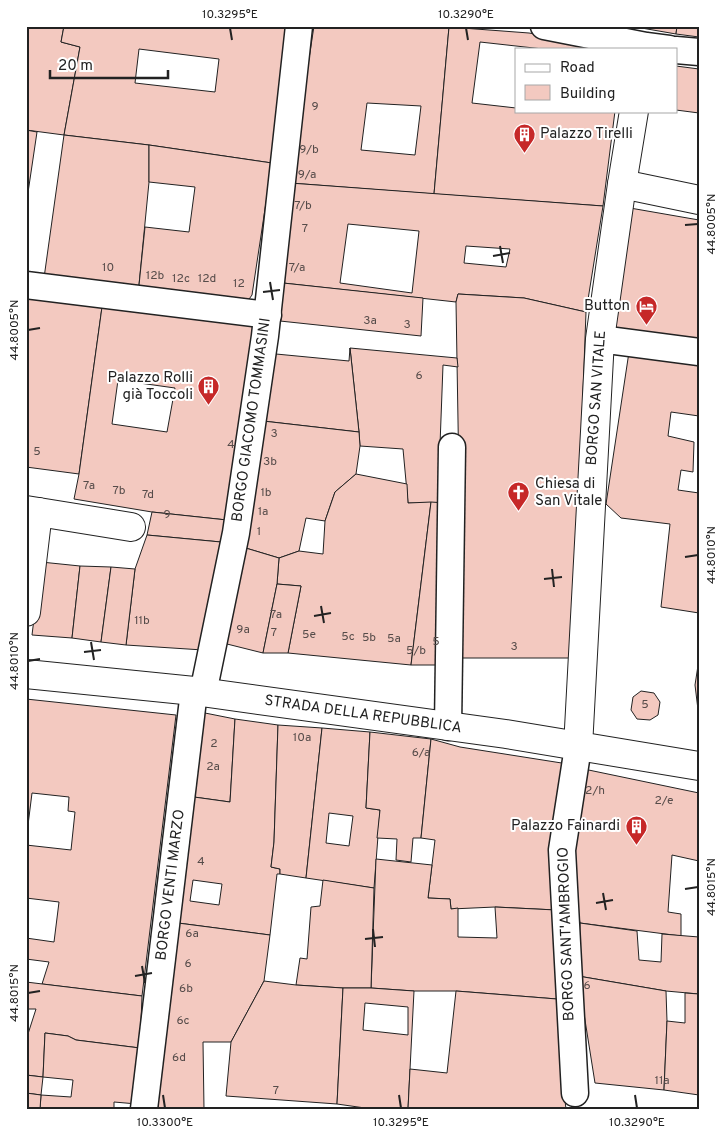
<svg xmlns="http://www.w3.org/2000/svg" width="725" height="1135" viewBox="0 0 725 1135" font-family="Overpass,sans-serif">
  <rect width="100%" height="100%" fill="#fff"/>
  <!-- building -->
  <g fill="#f3c9c0" stroke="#222" fill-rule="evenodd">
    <path d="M 26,26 L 64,26 L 61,42 L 80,47 L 64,135 L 26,130 Z"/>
    <path d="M 64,26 L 287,26 L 272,163 L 149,145 L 64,135 L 80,47 L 61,42 ZM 139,49 L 219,59 L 215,92 L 135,83 Z"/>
    <path d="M 314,26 L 432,26 L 449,27 L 434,194 L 290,183 ZM 367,103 L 421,106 L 415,155 L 361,150 Z"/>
    <path d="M 630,26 L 677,26 L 676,34 Z"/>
    <path d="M 677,26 L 699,26 L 699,37 L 676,34 Z"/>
    <path d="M 449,27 L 529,33 L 625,48 L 543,49 L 480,42 L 472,103 L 516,108 L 516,111 L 615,111 L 603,206 L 434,194 Z"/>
    <path d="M 676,66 L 699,69 L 699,113 L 676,110 Z"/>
    <path d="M 26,130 L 37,132 L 26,206 Z"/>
    <path d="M 64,135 L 149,145 L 149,182 L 138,295 L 44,278 Z"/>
    <path d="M 149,145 L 272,163 L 252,295 L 247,302 L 138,295 L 145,227 L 189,232 L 195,187 L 149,182 Z"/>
    <path d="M 290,183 L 603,206 L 586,312 L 524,298 L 458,294 L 456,302 L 283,283 ZM 348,224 L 419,231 L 412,293 L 340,283 ZM 466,246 L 510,249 L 506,267 L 464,263 Z"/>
    <path d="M 630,208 L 699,220 L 699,343 L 609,332 Z"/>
    <path d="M 283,283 L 423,298 L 421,336 L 280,321 Z"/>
    <path d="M 458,294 L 524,298 L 586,312 L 573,658 L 462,658 L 456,302 Z"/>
    <path d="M 26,298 L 102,307 L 79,474 L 26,467 Z"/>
    <path d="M 102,307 L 260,326 L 227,520 L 152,512 L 74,499 L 79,474 ZM 118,380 L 175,388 L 167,432 L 112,424 Z"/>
    <path d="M 350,348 L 457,358 L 458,367 L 443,365 L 440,445 L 446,503 L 408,503 L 403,449 L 360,446 L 359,432 Z"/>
    <path d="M 350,348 L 359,432 L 263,421 L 276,354 L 349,361 Z"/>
    <path d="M 629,352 L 699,363 L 699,416 L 671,412 L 668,436 L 694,442 L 693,472 L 681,470 L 678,490 L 699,493 L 699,613 L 661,607 L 670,524 L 621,518 L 606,504 Z"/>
    <path d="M 263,421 L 359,432 L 360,446 L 356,474 L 335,492 L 325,521 L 306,518 L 299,551 L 279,558 L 239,546 Z"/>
    <path d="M 356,474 L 407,484 L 408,503 L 431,502 L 411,665 L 288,653 L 301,586 L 277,584 L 279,558 L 299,551 L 323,554 L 325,521 L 335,492 Z"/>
    <path d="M 431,502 L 446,503 L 446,665 L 411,665 Z"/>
    <path d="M 152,512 L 227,520 L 221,542 L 147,535 Z"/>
    <path d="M 147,535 L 221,542 L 203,650 L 126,645 L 135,569 Z"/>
    <path d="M 239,546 L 279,558 L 277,584 L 263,653 L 227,644 Z"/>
    <path d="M 41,562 L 80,566 L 72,638 L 32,635 Z"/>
    <path d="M 80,566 L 111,567 L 101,642 L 72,638 Z"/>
    <path d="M 111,567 L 135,569 L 126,645 L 101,642 Z"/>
    <path d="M 277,584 L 301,586 L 288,653 L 263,653 Z"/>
    <path d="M 699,659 L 699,718 L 695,685 Z"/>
    <path d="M 641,691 L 654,693 L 660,702 L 658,715 L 650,720 L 637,719 L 631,710 L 633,697 Z"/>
    <path d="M 26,699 L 176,715 L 142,996 L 42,984 L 49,962 L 26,959 L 26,938 L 54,942 L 59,902 L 26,898 L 26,845 L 71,850 L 75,812 L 68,811 L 69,797 L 32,793 L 26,841 Z"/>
    <path d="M 200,712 L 235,719 L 230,802 L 194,797 Z"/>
    <path d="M 235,719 L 278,725 L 274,842 L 271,867 L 280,869 L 280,874 L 277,874 L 270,935 L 178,923 L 194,797 L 230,802 ZM 193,880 L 222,884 L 219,905 L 190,901 Z"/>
    <path d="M 278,725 L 322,728 L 306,878 L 280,874 L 280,869 L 271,867 L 274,842 Z"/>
    <path d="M 322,728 L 370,732 L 366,808 L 380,810 L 374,888 L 306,878 ZM 329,813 L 353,816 L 349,846 L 326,843 Z"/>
    <path d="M 370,732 L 431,739 L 421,838 L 413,838 L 411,862 L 396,860 L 397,839 L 377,838 L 380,810 L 366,808 Z"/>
    <path d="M 431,739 L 460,747 L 568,764 L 556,910 L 495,907 L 451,909 L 450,899 L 428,898 L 435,840 L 421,838 Z"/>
    <path d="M 579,768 L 699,793 L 699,861 L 672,855 L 668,912 L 681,914 L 681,936 L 580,923 L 574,889 L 572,820 Z"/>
    <path d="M 376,859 L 432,865 L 428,898 L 450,899 L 451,909 L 458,908 L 458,937 L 497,938 L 495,907 L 556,910 L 557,999 L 456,991 L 414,991 L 371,988 Z"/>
    <path d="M 323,880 L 374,888 L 371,988 L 343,988 L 296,985 L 300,958 L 307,959 L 311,907 L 320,906 Z"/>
    <path d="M 178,923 L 270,935 L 264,981 L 231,1042 L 203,1042 L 204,1109 L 158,1109 L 157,1098 Z"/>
    <path d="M 580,923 L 637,931 L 639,960 L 661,962 L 662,934 L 699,937 L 699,994 L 666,991 L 578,976 Z"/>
    <path d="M 578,976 L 666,991 L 667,1021 L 664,1090 L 595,1083 Z"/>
    <path d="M 264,981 L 296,985 L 343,988 L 337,1104 L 226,1096 L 231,1042 Z"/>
    <path d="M 26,982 L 142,996 L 140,1048 L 76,1040 L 68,1036 L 45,1033 L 43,1077 L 26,1075 L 26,1037 L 27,1037 L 36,1009 L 26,1009 Z"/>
    <path d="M 343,988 L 371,988 L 414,991 L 408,1109 L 372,1109 L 337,1104 ZM 365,1003 L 408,1007 L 408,1035 L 363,1030 Z"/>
    <path d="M 456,991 L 557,999 L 561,1068 L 566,1109 L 408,1109 L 410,1069 L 447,1073 Z"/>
    <path d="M 685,993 L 699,994 L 699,1095 L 664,1090 L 667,1021 L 685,1023 Z"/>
    <path d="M 45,1033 L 68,1036 L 76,1040 L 140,1048 L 137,1104 L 114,1102 L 114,1109 L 40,1109 L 41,1095 L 71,1097 L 73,1080 L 43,1077 Z"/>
    <path d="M 26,1075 L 43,1077 L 41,1095 L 26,1093 Z"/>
    <path d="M 26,1093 L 41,1095 L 40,1109 L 26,1109 Z"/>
  </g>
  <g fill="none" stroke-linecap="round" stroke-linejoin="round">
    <defs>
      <g id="pedestrian">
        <path d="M 544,26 L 646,46 L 669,49"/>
        <path d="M 676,50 L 699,52"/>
        <path d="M 26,285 L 268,315"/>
        <path d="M 600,339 L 699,352"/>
        <path d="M 203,693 L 236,533 L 265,336 L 299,26"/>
        <path d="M 448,727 L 452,447"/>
        <path d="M 575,1093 L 562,850 L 578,747"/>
        <path d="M 144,1109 L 194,691"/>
      </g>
      <g id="minor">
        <path d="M 622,184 L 699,200"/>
        <path d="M 26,510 L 131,527"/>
        <path d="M 26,612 L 38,512"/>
        <path d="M 26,674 L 194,691 L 506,734 L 699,766"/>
        <path d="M 578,747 L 600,339 L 622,184 L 634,111"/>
      </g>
    </defs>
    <!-- pedestrian casing -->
    <use href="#pedestrian" stroke="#222" stroke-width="29"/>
    <!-- minor casing -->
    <use href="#minor" stroke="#222" stroke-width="30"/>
    <!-- pedestrian -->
    <use href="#pedestrian" stroke="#fff" stroke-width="26"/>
    <!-- minor -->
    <use href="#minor" stroke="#fff" stroke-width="28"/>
  </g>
  <!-- ticks -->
  <path fill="none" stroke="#222" stroke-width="2" d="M 230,28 L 232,40M 466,28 L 468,40M 685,225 L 698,224M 500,246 L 503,263M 493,256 L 510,253M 270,282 L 273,300M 263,292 L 280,290M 28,330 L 40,328M 685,557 L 698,555M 552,569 L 554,587M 544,579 L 562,577M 321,606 L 324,623M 314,616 L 331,613M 91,642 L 94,660M 84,652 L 101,650M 28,661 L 40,659M 685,889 L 698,887M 603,893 L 606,910M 596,903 L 613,900M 373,929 L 375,947M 365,939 L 383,937M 142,966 L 145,983M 135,976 L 152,973M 28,993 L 40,991M 163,1095 L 165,1108M 399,1095 L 401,1108M 635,1095 L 637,1108"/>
  <!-- icons -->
  <defs>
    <symbol id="building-pin" viewBox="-11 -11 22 30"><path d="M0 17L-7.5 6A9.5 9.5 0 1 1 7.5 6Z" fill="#c62828" stroke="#fff"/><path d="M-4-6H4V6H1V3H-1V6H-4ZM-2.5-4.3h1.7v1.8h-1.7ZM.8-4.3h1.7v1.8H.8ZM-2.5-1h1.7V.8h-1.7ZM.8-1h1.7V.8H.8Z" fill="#fff"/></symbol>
    <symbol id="hotel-pin" viewBox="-11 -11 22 30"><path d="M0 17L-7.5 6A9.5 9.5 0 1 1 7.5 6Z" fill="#c62828" stroke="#fff"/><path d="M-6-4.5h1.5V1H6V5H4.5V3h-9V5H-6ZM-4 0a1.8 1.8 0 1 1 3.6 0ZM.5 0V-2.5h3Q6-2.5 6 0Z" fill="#fff"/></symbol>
    <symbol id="church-pin" viewBox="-11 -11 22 30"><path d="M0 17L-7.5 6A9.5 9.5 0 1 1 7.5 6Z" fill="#c62828" stroke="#fff"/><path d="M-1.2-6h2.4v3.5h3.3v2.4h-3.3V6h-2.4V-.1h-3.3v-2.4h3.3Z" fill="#fff"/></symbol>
  </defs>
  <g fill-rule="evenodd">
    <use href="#building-pin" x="512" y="122" width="25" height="34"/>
    <use href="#hotel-pin" x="634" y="294" width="25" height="34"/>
    <use href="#building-pin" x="196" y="374" width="25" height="34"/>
    <use href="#church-pin" x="506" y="480" width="25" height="34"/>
    <use href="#building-pin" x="624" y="814" width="25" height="34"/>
  </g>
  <g text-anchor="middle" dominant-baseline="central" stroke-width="4" stroke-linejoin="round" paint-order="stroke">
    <!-- number labels -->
    <g font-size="12" fill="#564c4a">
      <text x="315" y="107">9</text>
      <text x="309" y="150">9/b</text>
      <text x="307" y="175">9/a</text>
      <text x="303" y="206">7/b</text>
      <text x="305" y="229">7</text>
      <text x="108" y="268">10</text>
      <text x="297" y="268">7/a</text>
      <text x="155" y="276">12b</text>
      <text x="181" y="279">12c</text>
      <text x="207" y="279">12d</text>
      <text x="239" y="284">12</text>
      <text x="370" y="321">3a</text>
      <text x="407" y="325">3</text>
      <text x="419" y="376">6</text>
      <text x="274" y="434">3</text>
      <text x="231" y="445">4</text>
      <text x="37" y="452">5</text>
      <text x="270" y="462">3b</text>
      <text x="89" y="486">7a</text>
      <text x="119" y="491">7b</text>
      <text x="266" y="493">1b</text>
      <text x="148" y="495">7d</text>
      <text x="263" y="512">1a</text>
      <text x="167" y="515">9</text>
      <text x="259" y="532">1</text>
      <text x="276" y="615">7a</text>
      <text x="142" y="621">11b</text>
      <text x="243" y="630">9a</text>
      <text x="274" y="633">7</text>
      <text x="309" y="635">5e</text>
      <text x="348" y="637">5c</text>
      <text x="369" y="638">5b</text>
      <text x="394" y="639">5a</text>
      <text x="436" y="642">5</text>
      <text x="514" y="647">3</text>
      <text x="416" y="651">5/b</text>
      <text x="645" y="705">5</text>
      <text x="302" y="738">10a</text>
      <text x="214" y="744">2</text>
      <text x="421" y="753">6/a</text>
      <text x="213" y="767">2a</text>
      <text x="595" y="791">2/h</text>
      <text x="664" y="801">2/e</text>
      <text x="201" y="862">4</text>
      <text x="192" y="934">6a</text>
      <text x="188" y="964">6</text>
      <text x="587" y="986">6</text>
      <text x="186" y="989">6b</text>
      <text x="183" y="1021">6c</text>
      <text x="179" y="1058">6d</text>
      <text x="662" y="1081">11a</text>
      <text x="276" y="1091">7</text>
    </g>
    <!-- poi labels -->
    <g font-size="15" fill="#222" stroke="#fff" text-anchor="end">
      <text x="540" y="134" text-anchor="start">Palazzo Tirelli</text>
      <text x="630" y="306">Button</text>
      <text x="193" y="378">Palazzo Rolli<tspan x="193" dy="17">già Toccoli</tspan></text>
      <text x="535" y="484" text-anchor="start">Chiesa di<tspan x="535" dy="17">San Vitale</tspan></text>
      <text x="620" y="826">Palazzo Fainardi</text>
    </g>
    <!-- street labels -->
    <g font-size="15" fill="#222" stroke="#fff">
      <text transform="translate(597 398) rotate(-86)">BORGO SAN VITALE</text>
      <text transform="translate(252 420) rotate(-82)">BORGO GIACOMO TOMMASINI</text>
      <text transform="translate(363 715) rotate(8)">STRADA DELLA REPUBBLICA</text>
      <text transform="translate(171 885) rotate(-83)">BORGO VENTI MARZO</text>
      <text transform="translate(567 934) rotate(-92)">BORGO SANT'AMBROGIO</text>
    </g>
  </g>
  <!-- border -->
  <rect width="725" height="1135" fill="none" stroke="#ffffff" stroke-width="55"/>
  <!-- legend -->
  <rect x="515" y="48" width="162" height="65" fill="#ffffff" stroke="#a7a7a7"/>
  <rect x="525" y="64" width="25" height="8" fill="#ffffff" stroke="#a7a7a7"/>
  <text x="560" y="72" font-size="15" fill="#222222">Road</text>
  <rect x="525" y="85" width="25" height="15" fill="#f3c9c0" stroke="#a7a7a7"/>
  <text x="560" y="98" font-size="15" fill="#222222">Building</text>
  <!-- scale -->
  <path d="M50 70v8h118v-8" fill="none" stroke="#222222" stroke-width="2.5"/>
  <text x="58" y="70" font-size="15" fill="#222222" stroke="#ffffff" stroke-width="4" paint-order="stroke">20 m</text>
  <rect x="28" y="28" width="670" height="1080" fill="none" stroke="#222" stroke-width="2"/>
  <g font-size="12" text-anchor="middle" fill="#222">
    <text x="230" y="18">10.3295°E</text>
    <text x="466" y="18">10.3290°E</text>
    <text transform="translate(711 224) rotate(-90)" y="4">44.8005°N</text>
    <text transform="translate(14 330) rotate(-90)" y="4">44.8005°N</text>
    <text transform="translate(711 555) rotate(-90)" y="4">44.8010°N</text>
    <text transform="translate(14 661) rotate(-90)" y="4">44.8010°N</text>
    <text transform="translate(711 887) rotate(-90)" y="4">44.8015°N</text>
    <text transform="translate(14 993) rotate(-90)" y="4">44.8015°N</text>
    <text x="165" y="1126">10.3300°E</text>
    <text x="401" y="1126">10.3295°E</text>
    <text x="637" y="1126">10.3290°E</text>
  </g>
</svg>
